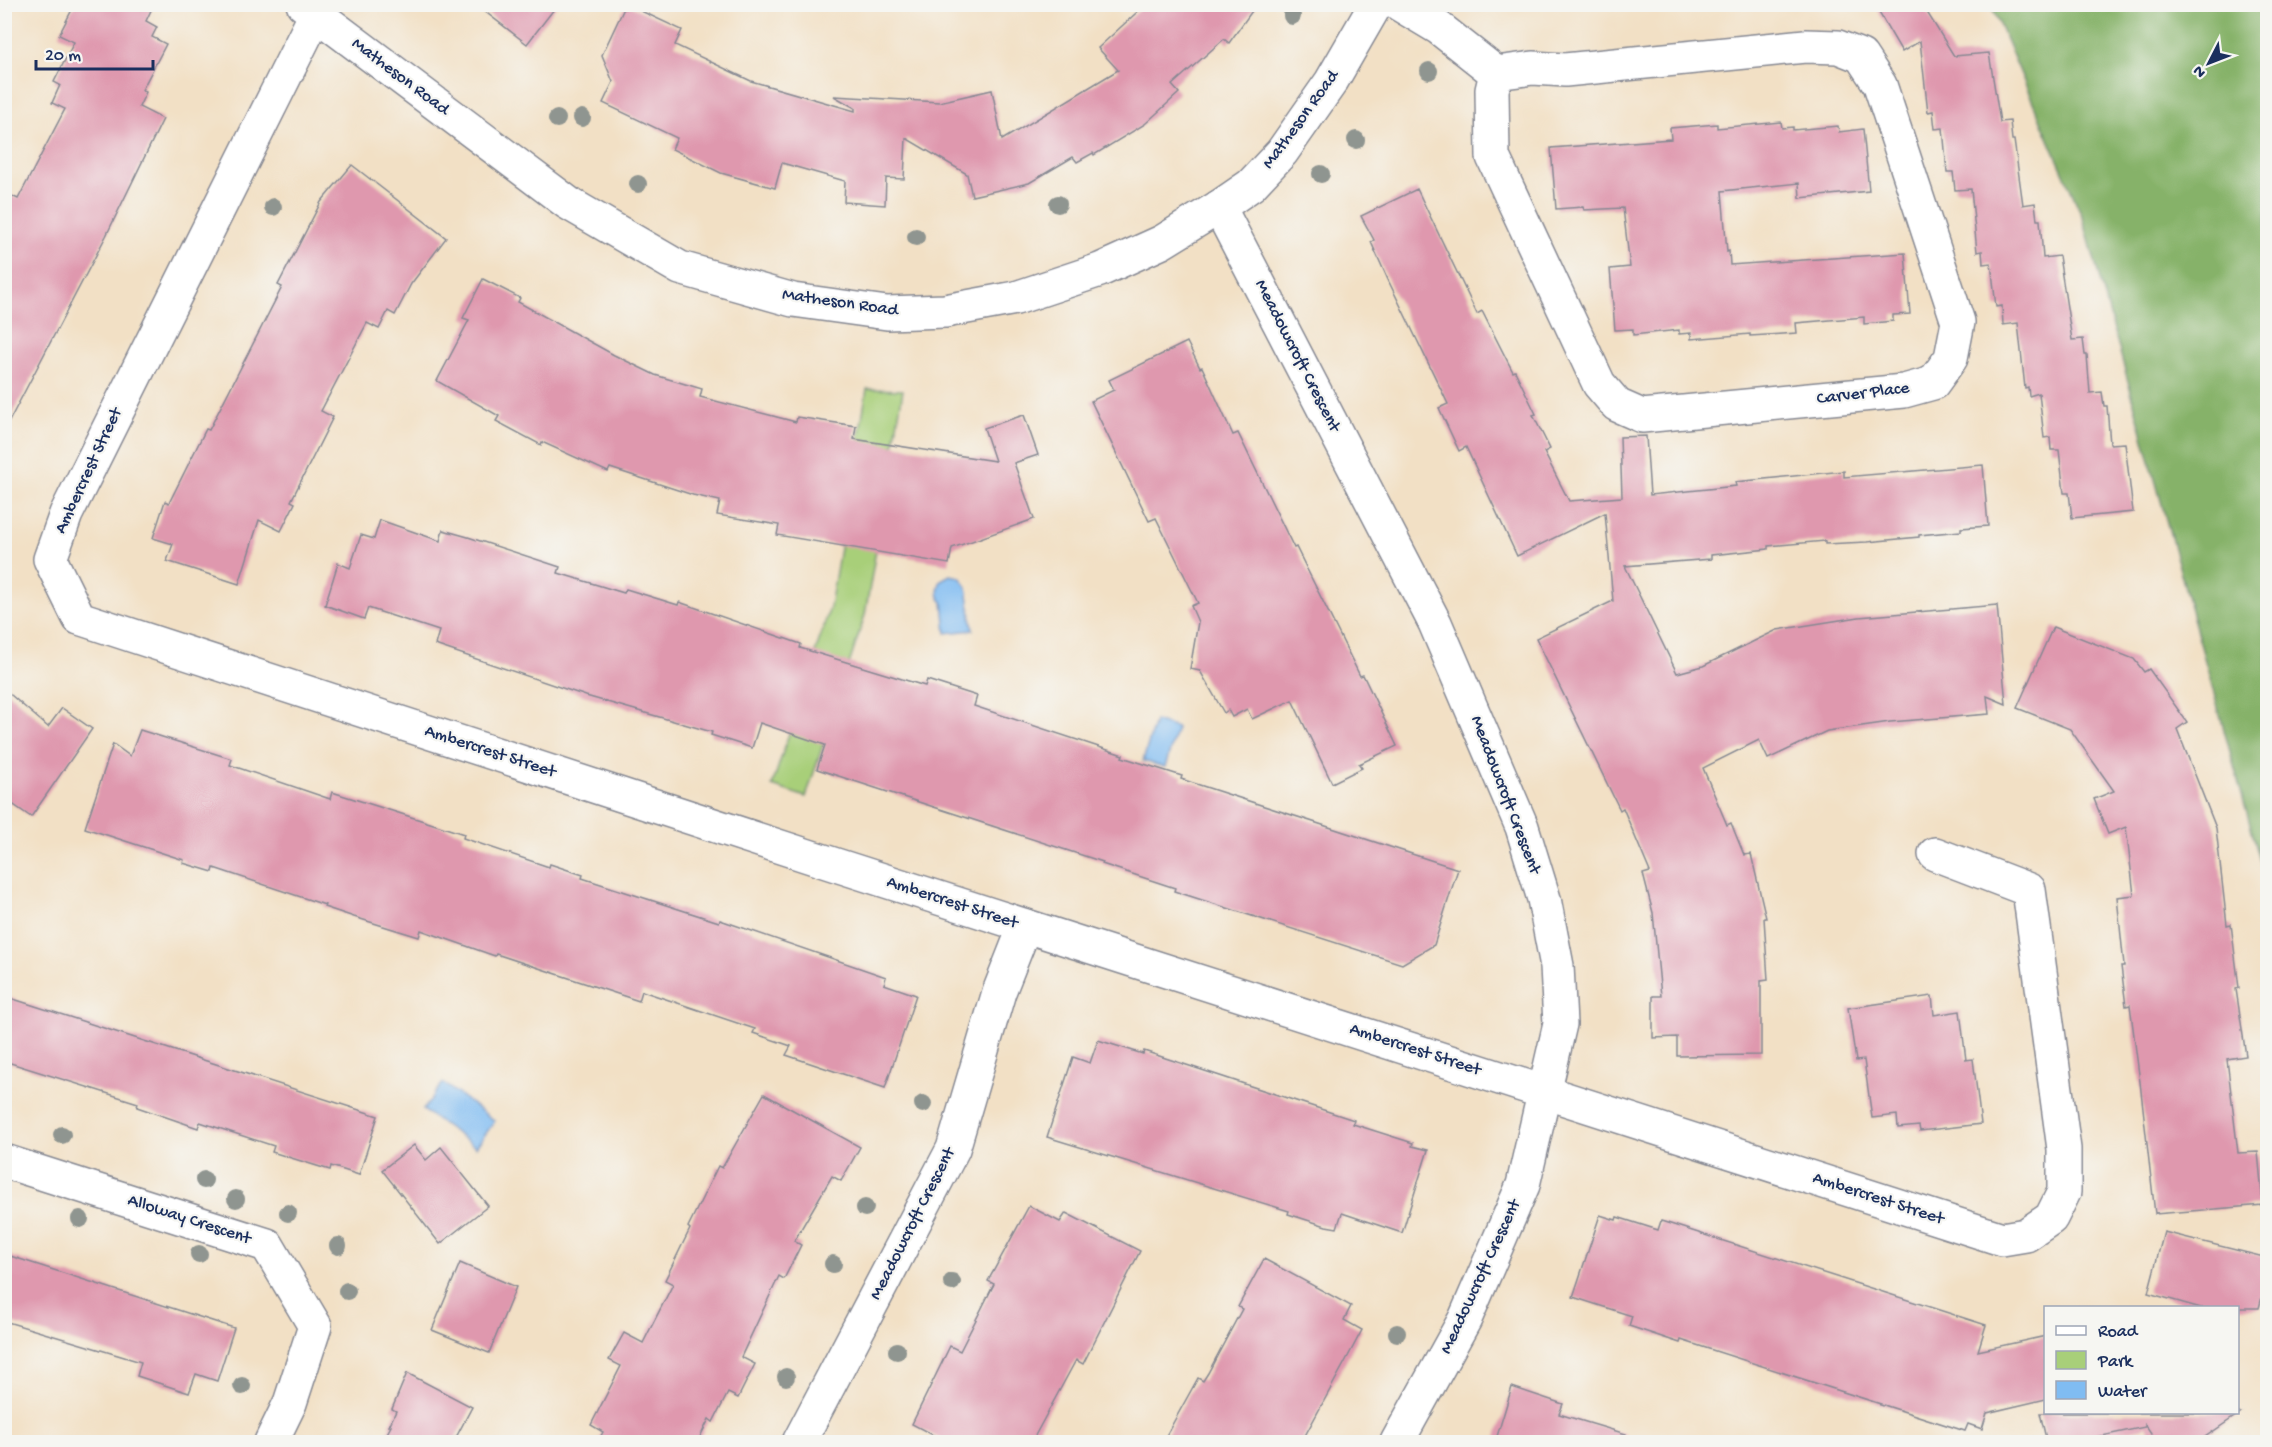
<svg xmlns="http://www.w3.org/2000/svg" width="2272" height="1447" viewBox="0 0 2272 1447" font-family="'Gochi Hand',sans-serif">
  <rect width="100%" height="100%" fill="#f6f6f2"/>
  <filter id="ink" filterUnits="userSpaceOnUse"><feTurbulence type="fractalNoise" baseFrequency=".0167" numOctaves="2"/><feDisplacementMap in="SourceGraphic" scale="12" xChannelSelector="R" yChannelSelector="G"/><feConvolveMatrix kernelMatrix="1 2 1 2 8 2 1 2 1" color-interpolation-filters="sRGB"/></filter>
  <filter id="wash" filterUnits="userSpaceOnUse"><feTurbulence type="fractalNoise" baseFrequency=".008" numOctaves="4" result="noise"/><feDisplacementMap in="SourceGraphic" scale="24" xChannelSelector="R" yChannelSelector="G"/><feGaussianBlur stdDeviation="1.35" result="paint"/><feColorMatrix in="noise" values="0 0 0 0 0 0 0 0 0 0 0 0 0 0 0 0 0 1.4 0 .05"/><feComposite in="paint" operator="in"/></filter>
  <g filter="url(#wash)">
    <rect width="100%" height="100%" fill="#f2e0c5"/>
    <!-- green -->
    <path fill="#a8cf79" stroke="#627f6c" stroke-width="1.5" d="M 867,389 L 903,390 L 865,615 L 806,797 L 772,786 L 830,607 Z"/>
    <!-- forest -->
    <path fill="#86b269" stroke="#507064" stroke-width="1.5" d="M 1991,5 L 2267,5 L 2267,886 L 2083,218 Z"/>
    <!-- water -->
    <g fill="#80bcf2" stroke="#4e76a8" stroke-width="1.5">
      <path d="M 950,575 L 960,577 L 967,587 L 973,630 L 946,633 L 943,602 C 936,596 938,588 941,580 Z"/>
      <path d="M 1155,721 L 1177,728 L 1165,767 L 1143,761 Z"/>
      <path d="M 443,1083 L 495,1121 L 476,1147 L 423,1110 Z"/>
    </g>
    <g id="blocks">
      <!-- building -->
      <g fill="#df98ae">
        <path d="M 75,4 L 154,4 L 146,21 L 157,27 L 152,37 L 166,44 L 142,90 L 146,92 L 139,107 L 163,119 L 106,236 L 4,431 L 4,192 L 18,199 L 65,109 L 52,103 L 60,85 L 54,82 L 74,42 L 59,35 Z"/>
        <path d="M 475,4 L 558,4 L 527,44 Z"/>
        <path d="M 626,4 L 682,30 L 675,45 L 751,81 L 855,111 L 855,108 L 834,96 L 939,102 L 992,90 L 1002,140 L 1118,70 L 1098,48 L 1146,4 L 1257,4 L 1229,43 L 1224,39 L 1172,85 L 1179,93 L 1145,124 L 1094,155 L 1093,153 L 1077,162 L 1073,157 L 1029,183 L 972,196 L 967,174 L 906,138 L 904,179 L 886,178 L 885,205 L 844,202 L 845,181 L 782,163 L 775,188 L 721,173 L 672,149 L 677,138 L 603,103 L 613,82 L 602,55 Z"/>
        <path d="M 1874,4 L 1922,4 L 1954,56 L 1989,53 L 2000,122 L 2010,121 L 2012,140 L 2014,140 L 2023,205 L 2035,203 L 2037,220 L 2040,220 L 2043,258 L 2059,256 L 2072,340 L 2083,339 L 2085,355 L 2087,355 L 2090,393 L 2102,392 L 2104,406 L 2107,406 L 2110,444 L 2125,443 L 2133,512 L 2072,518 L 2069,493 L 2064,493 L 2059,450 L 2051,450 L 2050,437 L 2044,438 L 2039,393 L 2029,396 L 2028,387 L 2025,388 L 2018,323 L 2003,325 L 2002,306 L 1996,307 L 1991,263 L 1983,264 L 1982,251 L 1977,252 L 1971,189 L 1955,190 L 1953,172 L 1947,172 L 1943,128 L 1935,129 L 1933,111 L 1928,112 L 1920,41 L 1902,52 Z"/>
        <path d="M 1781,122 L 1782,128 L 1793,127 L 1793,130 L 1838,126 L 1839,132 L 1863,129 L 1869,191 L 1800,198 L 1799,183 L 1722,191 L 1727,252 L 1729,251 L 1730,265 L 1905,253 L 1910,314 L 1893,315 L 1893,321 L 1864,324 L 1864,317 L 1796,323 L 1797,333 L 1750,336 L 1750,334 L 1691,339 L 1691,333 L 1679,334 L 1679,330 L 1633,335 L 1633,329 L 1615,330 L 1610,269 L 1630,267 L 1623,208 L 1584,210 L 1583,207 L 1556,209 L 1551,148 L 1671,139 L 1670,128 L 1717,124 L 1717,128 Z"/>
        <path d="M 352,165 L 446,238 L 411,284 L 395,315 L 388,311 L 379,329 L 367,323 L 321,411 L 333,417 L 291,501 L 295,503 L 281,531 L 259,520 L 239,584 L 167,561 L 173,544 L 153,538 L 165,501 L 169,503 L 206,429 L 209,430 L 282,287 L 278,285 L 321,202 Z"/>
        <path d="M 1417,189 L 1477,314 L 1482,311 L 1513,372 L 1515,371 L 1536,414 L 1533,415 L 1550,449 L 1544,452 L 1569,501 L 1622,497 L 1620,437 L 1646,436 L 1650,495 L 1736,486 L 1735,482 L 1844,471 L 1844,477 L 1983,465 L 1988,526 L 1961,528 L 1961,531 L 1919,535 L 1919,537 L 1867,542 L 1825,544 L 1825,541 L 1768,546 L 1768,549 L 1711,555 L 1711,559 L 1625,566 L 1677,673 L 1703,666 L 1777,630 L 1859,617 L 1997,605 L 2006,704 L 1987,696 L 1989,714 L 1890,722 L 1827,731 L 1768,759 L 1759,740 L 1703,768 L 1727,825 L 1731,823 L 1744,855 L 1751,854 L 1766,918 L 1764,918 L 1768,980 L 1761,981 L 1761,1055 L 1677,1056 L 1677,1037 L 1653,1038 L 1653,996 L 1661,996 L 1653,913 L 1643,874 L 1650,872 L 1623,808 L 1620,810 L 1536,638 L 1613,601 L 1605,513 L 1517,556 L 1466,447 L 1459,451 L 1439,408 L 1448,404 L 1389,282 L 1371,242 L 1374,240 L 1361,216 Z"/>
        <path d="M 483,279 L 520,298 L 518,302 L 614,355 L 655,375 L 702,389 L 700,397 L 796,422 L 797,417 L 856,426 L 854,439 L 995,461 L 984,428 L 1024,415 L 1038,455 L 1014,463 L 1034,519 L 952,548 L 949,564 L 777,535 L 779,525 L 717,515 L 720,501 L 693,495 L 610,468 L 608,472 L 542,442 L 541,445 L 496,421 L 499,416 L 437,381 L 469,320 L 463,318 Z"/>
        <path d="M 1187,342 L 1200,368 L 1202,367 L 1233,435 L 1238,433 L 1294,548 L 1296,547 L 1360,676 L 1363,675 L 1397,746 L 1359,764 L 1362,768 L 1332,783 L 1292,700 L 1252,719 L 1247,709 L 1232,717 L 1228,710 L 1224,713 L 1200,671 L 1190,669 L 1198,622 L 1191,606 L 1198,603 L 1156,518 L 1149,521 L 1091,401 L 1114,390 L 1109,380 Z"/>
        <path d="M 380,520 L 440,541 L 443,530 L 468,537 L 560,567 L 558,573 L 624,593 L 626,589 L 678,605 L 679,602 L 801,644 L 800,648 L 925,686 L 927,680 L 977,696 L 974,706 L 1123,755 L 1122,757 L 1182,776 L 1181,779 L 1458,869 L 1434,945 L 1402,964 L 1174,891 L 1175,888 L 1102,864 L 1103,862 L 817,769 L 825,745 L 760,723 L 752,748 L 711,735 L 712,732 L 586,696 L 435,645 L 439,631 L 368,608 L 364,619 L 325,605 L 338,563 L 350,568 L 361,535 L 374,539 Z"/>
        <path d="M 2053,627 L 2134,659 L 2144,672 L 2149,669 L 2187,722 L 2177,729 L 2216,828 L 2227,925 L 2231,924 L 2239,988 L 2236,989 L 2246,1056 L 2227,1059 L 2238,1153 L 2258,1152 L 2263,1205 L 2155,1214 L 2140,1082 L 2130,1005 L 2126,1006 L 2121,966 L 2124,966 L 2117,897 L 2134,895 L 2126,827 L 2108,834 L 2094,799 L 2114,791 L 2070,729 L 2017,708 Z"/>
        <path d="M 4,689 L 48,727 L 62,708 L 92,729 L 31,817 L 4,798 Z"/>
        <path d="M 140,730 L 232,759 L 230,765 L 330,799 L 332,792 L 427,822 L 464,834 L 463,838 L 549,867 L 550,864 L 583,875 L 582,878 L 719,922 L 720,920 L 886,977 L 884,984 L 916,995 L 885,1088 L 786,1055 L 791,1046 L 753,1033 L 755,1029 L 642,991 L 639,1001 L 496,954 L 495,956 L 421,930 L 419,937 L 354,917 L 324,907 L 325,905 L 214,868 L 213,872 L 183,863 L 184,860 L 85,828 L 113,744 L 130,756 Z"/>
        <path d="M 4,996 L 378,1116 L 359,1175 L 331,1166 L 330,1170 L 272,1152 L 274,1146 L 200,1122 L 198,1128 L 137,1107 L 138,1103 L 4,1061 Z"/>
        <path d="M 1932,996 L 1934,1015 L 1960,1011 L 1966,1060 L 1973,1059 L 1981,1124 L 1920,1131 L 1919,1126 L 1898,1128 L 1897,1115 L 1872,1118 L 1864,1060 L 1856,1061 L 1848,1008 Z"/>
        <path d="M 1098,1040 L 1143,1054 L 1144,1051 L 1354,1120 L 1353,1124 L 1413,1143 L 1412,1146 L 1428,1150 L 1402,1233 L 1342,1213 L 1337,1228 L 1326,1226 L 1288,1214 L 1289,1211 L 1047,1137 L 1073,1057 L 1090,1063 Z"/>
        <path d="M 764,1094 L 860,1147 L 841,1181 L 832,1176 L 794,1241 L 801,1245 L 784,1279 L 779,1276 L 741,1357 L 755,1364 L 738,1398 L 728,1393 L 713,1422 L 709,1419 L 697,1443 L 597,1443 L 603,1432 L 591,1425 L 621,1366 L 609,1360 L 624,1333 L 643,1343 L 673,1284 L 665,1280 L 690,1229 L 688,1227 L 718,1166 L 722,1168 Z"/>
        <path d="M 414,1145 L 426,1160 L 441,1147 L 488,1206 L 440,1244 L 382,1170 Z"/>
        <path d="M 1029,1206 L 1060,1222 L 1066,1213 L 1140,1251 L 1083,1364 L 1076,1360 L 1031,1443 L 948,1443 L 912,1424 L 950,1346 L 960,1351 L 994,1284 L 988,1281 Z"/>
        <path d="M 1600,1215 L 1616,1220 L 1617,1217 L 1658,1230 L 1661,1221 L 1986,1325 L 1978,1351 L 2046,1336 L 2046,1399 L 1987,1413 L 1982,1429 L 1968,1424 L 1965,1431 L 1681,1340 L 1680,1343 L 1629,1326 L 1632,1316 L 1573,1297 Z"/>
        <path d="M 2164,1232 L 2268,1258 L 2268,1276 L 2259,1308 L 2201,1308 L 2148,1293 Z"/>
        <path d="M 4,1254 L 234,1328 L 217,1381 L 196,1374 L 189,1393 L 137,1376 L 141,1362 L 4,1321 Z"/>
        <path d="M 1264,1259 L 1351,1306 L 1344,1320 L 1362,1330 L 1344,1364 L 1301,1443 L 1162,1443 L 1198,1378 L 1203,1381 L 1208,1373 L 1242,1309 L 1238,1307 Z"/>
        <path d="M 460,1263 L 516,1287 L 489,1353 L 432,1330 Z"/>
        <path d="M 407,1373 L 472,1407 L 453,1443 L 382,1443 L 391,1426 L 389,1426 L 396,1411 L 392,1409 Z"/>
        <path d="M 1512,1387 L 1563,1404 L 1559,1414 L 1626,1434 L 1625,1443 L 1495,1443 Z"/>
        <path d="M 2040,1413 L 2240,1413 L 2196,1443 L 2157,1443 L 2145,1425 L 2145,1427 L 2069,1443 L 2047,1443 Z"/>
      </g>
    </g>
  </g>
  <g filter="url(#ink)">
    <use href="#blocks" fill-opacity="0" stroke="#868892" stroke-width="1.5"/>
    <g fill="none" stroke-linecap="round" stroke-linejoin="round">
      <defs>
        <g id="minor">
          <path d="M 303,4 L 568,203 L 680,268 L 793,300 L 887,313 L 945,311 L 1016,298 L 1100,270 L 1162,242 L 1219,207 L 1251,185 L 1282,152 L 1331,82 L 1376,4"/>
          <path d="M 321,4 L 66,514 L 50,559 L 79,618 L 836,865 L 2002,1239 L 2026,1235 L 2051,1218 L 2064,1192 L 2064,1149 L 2029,890 L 1935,854"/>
          <path d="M 1399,4 L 1439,28 L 1496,73 L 1533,68 L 1565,70 L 1805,46 L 1838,47 L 1861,56 L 1880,85 L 1958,322 L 1951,358 L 1933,383 L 1904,391 L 1642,416 L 1617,405 L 1599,384 L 1493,157 L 1492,90 L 1496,73"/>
          <path d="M 1219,207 L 1435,623 L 1522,827 L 1544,899 L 1557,966 L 1560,1024 L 1523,1185 L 1465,1319 L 1397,1442"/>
          <path d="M 4,1161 L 267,1245 L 315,1326 L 290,1403 L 271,1442"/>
          <path d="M 799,1442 L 953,1149 L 999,992 L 1025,926"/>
        </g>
      </defs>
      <!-- minor casing -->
      <use href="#minor" stroke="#868892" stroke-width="36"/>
      <!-- minor -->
      <use href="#minor" stroke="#fff" stroke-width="33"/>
    </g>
    <!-- trees -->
    <g fill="#8f9590">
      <circle cx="1292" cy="16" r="9"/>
      <circle cx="1429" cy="71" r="9"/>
      <circle cx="582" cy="118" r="9"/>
      <circle cx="557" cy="119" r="9"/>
      <circle cx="1356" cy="140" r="9"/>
      <circle cx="1321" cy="174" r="9"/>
      <circle cx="638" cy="184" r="9"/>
      <circle cx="1058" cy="204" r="9"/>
      <circle cx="273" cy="207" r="9"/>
      <circle cx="916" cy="237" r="9"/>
      <circle cx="923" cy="1104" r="9"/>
      <circle cx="62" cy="1135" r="9"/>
      <circle cx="204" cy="1180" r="9"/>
      <circle cx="236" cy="1199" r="9"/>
      <circle cx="865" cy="1208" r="9"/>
      <circle cx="288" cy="1213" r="9"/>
      <circle cx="80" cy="1219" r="9"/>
      <circle cx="338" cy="1246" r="9"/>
      <circle cx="199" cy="1254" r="9"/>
      <circle cx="833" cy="1264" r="9"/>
      <circle cx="952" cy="1282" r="9"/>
      <circle cx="347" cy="1291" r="9"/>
      <circle cx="1397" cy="1333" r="9"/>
      <circle cx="897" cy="1351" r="9"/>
      <circle cx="786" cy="1377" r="9"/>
      <circle cx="242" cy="1386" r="9"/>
    </g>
  </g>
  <g text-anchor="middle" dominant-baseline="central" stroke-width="4.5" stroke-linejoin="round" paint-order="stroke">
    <!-- street labels -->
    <g font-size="18" fill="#1b2f5e" stroke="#f6f6f2">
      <text transform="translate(400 77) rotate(37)">Matheson Road</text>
      <text transform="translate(1301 120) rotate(-54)">Matheson Road</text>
      <text transform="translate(840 303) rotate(8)">Matheson Road</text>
      <text transform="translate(1297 356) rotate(63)">Meadowcroft Crescent</text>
      <text transform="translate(1863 394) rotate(-7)">Carver Place</text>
      <text transform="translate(89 471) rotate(-65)">Ambercrest Street</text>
      <text transform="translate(490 752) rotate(18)">Ambercrest Street</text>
      <text transform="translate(1505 795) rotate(69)">Meadowcroft Crescent</text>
      <text transform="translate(952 903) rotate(18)">Ambercrest Street</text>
      <text transform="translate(1415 1050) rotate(18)">Ambercrest Street</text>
      <text transform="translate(1878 1199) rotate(18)">Ambercrest Street</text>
      <text transform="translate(189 1220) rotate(18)">Alloway Crescent</text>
      <text transform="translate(913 1224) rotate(-63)">Meadowcroft Crescent</text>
      <text transform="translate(1481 1277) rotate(-65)">Meadowcroft Crescent</text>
    </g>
  </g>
  <!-- margin -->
  <rect width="2272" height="1447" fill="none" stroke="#f6f6f2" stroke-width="24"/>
  <!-- legend -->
  <rect x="2044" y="1306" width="195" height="108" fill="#f6f6f2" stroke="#9ea6b7" stroke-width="1.5"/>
  <rect x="2056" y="1326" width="30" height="9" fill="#ffffff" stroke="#9ea6b7" stroke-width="1.5"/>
  <text x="2098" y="1336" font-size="18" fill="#1b2f5e">Road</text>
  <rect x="2056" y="1351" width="30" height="18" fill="#a8cf79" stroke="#9ea6b7" stroke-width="1.5"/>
  <text x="2098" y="1366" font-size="18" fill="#1b2f5e">Park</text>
  <rect x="2056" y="1381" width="30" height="18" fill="#80bcf2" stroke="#9ea6b7" stroke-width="1.5"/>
  <text x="2098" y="1396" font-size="18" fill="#1b2f5e">Water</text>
  <!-- north arrow -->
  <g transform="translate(2209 63) rotate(228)" stroke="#f6f6f2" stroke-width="4.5" paint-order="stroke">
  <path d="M0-4.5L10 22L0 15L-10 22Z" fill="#1b2f5e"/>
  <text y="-9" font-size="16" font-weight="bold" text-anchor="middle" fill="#1b2f5e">N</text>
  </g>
  <!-- scale -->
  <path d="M36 60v9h117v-9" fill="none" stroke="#1b2f5e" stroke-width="3"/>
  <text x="45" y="60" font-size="18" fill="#1b2f5e" stroke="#f6f6f2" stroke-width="4.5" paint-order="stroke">20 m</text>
</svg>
